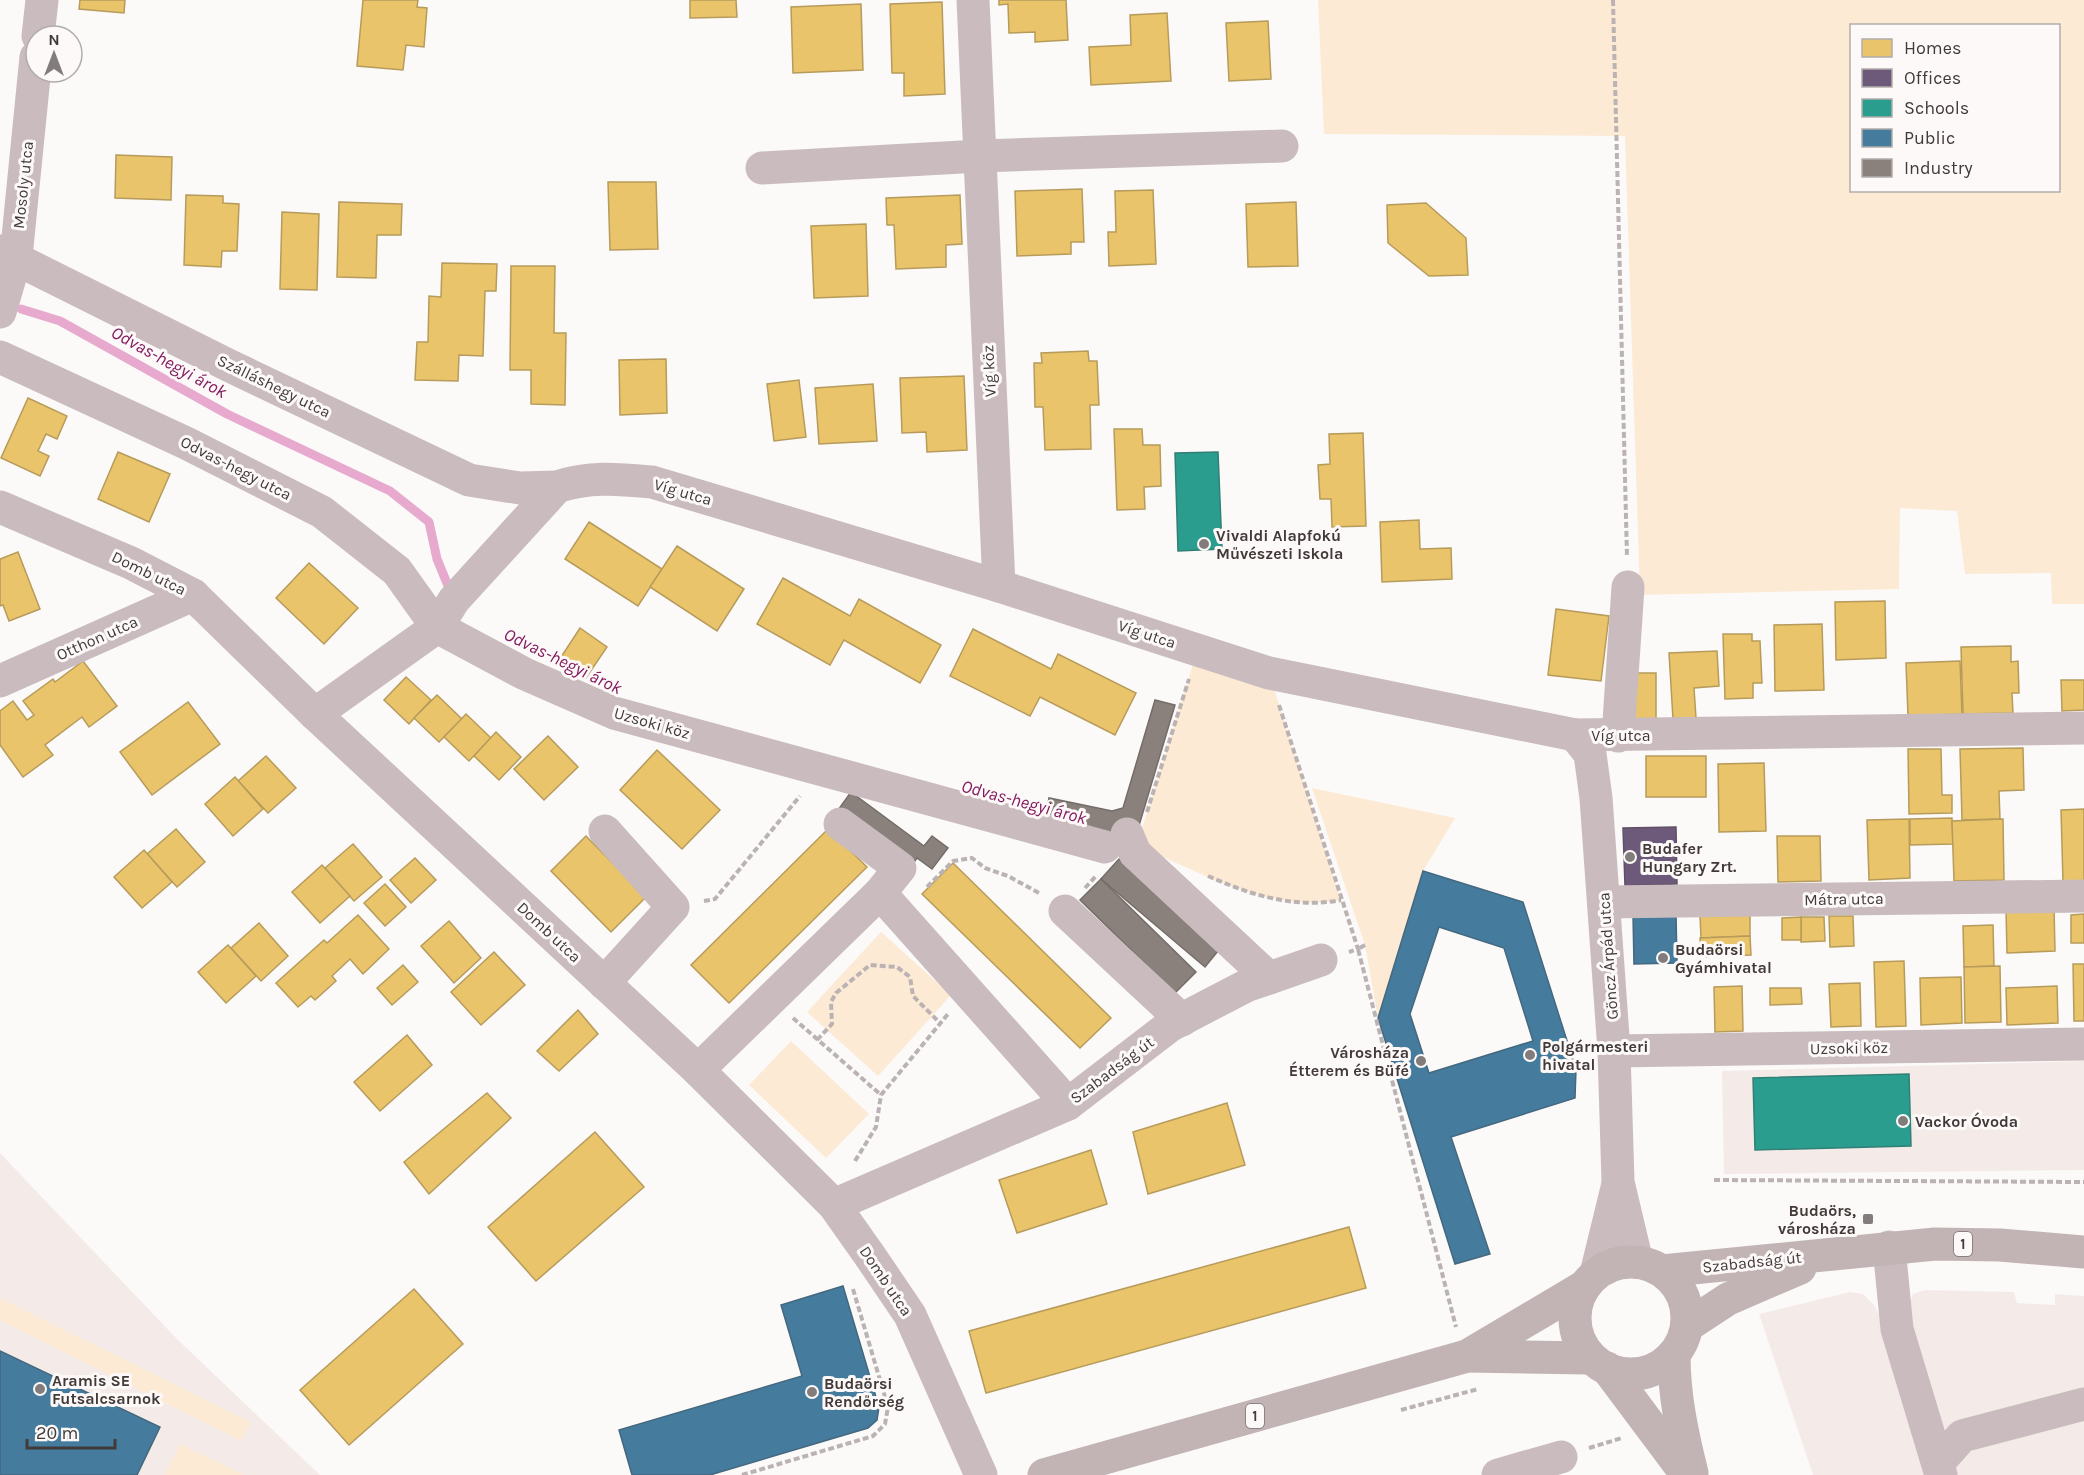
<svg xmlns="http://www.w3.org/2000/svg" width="2084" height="1475" viewBox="0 0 2084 1475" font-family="Karla,sans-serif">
  <rect width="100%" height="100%" fill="#fbfaf9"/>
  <!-- built -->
  <g fill="#f4ebe9">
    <path d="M 2084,1061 L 2084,1170 L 1724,1174 L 1722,1071 Z"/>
    <path d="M 0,1153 L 177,1339 L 320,1475 L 0,1475 Z"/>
    <path d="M 1925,1290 L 2014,1292 L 2017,1303 L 2055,1305 L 2055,1294 L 2084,1296 L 2084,1475 L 1813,1475 L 1759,1314 L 1850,1292 L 1863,1294 L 1874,1305 L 1887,1331 L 1905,1315 L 1913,1294 Z"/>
  </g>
  <!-- green -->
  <g fill="#fcead4" fill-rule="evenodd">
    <path d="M 1318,0 L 2084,0 L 2084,604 L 2052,604 L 2051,573 L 1965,574 L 1957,511 L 1900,508 L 1899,589 L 1640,595 L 1625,136 L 1324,134 ZM 1852,26 L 2058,26 L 2058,190 L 1852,190 Z"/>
    <path d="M 1197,651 L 1269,673 L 1341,900 C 1270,914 1201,873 1137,845 Z"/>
    <path d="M 1312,788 L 1455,818 L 1423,871 L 1378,1018 L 1365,945 Z"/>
    <path d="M 881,932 L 951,995 L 878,1076 L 807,1012 Z"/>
    <path d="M 791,1041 L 869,1114 L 826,1158 L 749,1085 Z"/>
    <path d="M 0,1298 L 250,1422 L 241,1441 L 0,1320 Z"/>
    <path d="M 180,1444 L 244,1475 L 165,1475 Z"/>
  </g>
  <!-- homes -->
  <g fill="#e9c46a" stroke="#b79b5b" stroke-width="1.5">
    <path d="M 80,0 L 125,0 L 124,13 L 79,9 Z"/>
    <path d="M 363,0 L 418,0 L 417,7 L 427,8 L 424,47 L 406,45 L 403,70 L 357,66 Z"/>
    <path d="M 690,0 L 736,0 L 737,17 L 690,18 Z"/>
    <path d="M 999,0 L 1066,0 L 1068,40 L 1035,42 L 1035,32 L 1009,33 L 1008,4 L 999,5 Z"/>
    <path d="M 942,2 L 945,94 L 904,96 L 904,73 L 892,73 L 890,4 Z"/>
    <path d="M 861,4 L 863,70 L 793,73 L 791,7 Z"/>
    <path d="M 1167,13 L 1171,81 L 1091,85 L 1089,47 L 1131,45 L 1130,15 Z"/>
    <path d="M 1268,21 L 1271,79 L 1229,81 L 1226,23 Z"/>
    <path d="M 116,155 L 172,157 L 171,200 L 115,198 Z"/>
    <path d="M 608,182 L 656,182 L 658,249 L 610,250 Z"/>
    <path d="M 1082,189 L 1084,242 L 1071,242 L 1071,254 L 1017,256 L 1015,191 Z"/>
    <path d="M 1153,190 L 1156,264 L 1109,266 L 1108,232 L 1116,232 L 1115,191 Z"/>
    <path d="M 186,195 L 223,196 L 223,203 L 239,204 L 237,251 L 222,251 L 221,267 L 184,265 Z"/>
    <path d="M 960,195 L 962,244 L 946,245 L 946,267 L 896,269 L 894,225 L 887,225 L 886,198 Z"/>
    <path d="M 339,202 L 402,204 L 401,235 L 377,235 L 376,278 L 337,277 Z"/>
    <path d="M 1296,202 L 1298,266 L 1248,267 L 1246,204 Z"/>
    <path d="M 1426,203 L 1466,238 L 1468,275 L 1429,276 L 1388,243 L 1387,205 Z"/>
    <path d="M 282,212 L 319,214 L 317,290 L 280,289 Z"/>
    <path d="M 866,224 L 868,296 L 814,298 L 811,226 Z"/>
    <path d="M 442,263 L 497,264 L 496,291 L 485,291 L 483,356 L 459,355 L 458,381 L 415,380 L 417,342 L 428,342 L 429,296 L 441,297 Z"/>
    <path d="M 511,266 L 555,266 L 554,333 L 566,333 L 565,405 L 531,404 L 531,370 L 510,370 Z"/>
    <path d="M 1088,351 L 1089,361 L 1097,361 L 1099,405 L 1090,405 L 1091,449 L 1045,450 L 1043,407 L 1035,407 L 1034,363 L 1042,363 L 1041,353 Z"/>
    <path d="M 666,359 L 667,413 L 620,415 L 619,360 Z"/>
    <path d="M 964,376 L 967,450 L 927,452 L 926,432 L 902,433 L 900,378 Z"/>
    <path d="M 799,380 L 806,437 L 774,441 L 767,384 Z"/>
    <path d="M 873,384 L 877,441 L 819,444 L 815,388 Z"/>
    <path d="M 28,398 L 67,416 L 57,439 L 46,434 L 38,451 L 49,456 L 40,476 L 1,458 Z"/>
    <path d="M 1114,429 L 1142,429 L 1143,445 L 1160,445 L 1161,486 L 1144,487 L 1145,509 L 1117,510 Z"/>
    <path d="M 1363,433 L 1366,526 L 1332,527 L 1331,499 L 1320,499 L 1318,465 L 1330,464 L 1329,434 Z"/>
    <path d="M 118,452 L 170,474 L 149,522 L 98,499 Z"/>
    <path d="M 1419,520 L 1420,549 L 1451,548 L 1452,579 L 1382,582 L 1380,522 Z"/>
    <path d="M 589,522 L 662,569 L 638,606 L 565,559 Z"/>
    <path d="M 677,546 L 744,589 L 717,631 L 650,587 Z"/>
    <path d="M 18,552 L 40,609 L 9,621 L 3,605 L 0,606 L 0,559 Z"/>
    <path d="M 309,563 L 358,608 L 324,644 L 276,598 Z"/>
    <path d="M 783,578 L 850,616 L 859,599 L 941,645 L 920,683 L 844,640 L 830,665 L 757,624 Z"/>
    <path d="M 1885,601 L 1886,658 L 1836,660 L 1835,602 Z"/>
    <path d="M 1556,609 L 1609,616 L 1601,681 L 1548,675 Z"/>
    <path d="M 1822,624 L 1824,690 L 1775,691 L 1774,625 Z"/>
    <path d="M 580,628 L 607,647 L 586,678 L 559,660 Z"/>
    <path d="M 973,629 L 1051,669 L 1058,654 L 1136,693 L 1115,735 L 1040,697 L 1030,716 L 950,676 Z"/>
    <path d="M 1723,634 L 1752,634 L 1752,641 L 1760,641 L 1762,683 L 1753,683 L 1753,698 L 1725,699 Z"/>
    <path d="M 2011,646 L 2011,662 L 2018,661 L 2019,693 L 2012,693 L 2013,713 L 1963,714 L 1961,647 Z"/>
    <path d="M 1717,651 L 1719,686 L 1694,688 L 1696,718 L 1673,719 L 1669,653 Z"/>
    <path d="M 83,661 L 117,706 L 89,727 L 82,717 L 45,745 L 53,755 L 23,777 L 0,745 L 0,711 L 13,701 L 27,720 L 34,715 L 23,701 L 53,679 L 55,682 Z"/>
    <path d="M 1960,661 L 1962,714 L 1908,716 L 1906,663 Z"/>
    <rect x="1626" y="673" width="30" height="50"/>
    <path d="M 406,677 L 431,700 L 409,724 L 384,700 Z"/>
    <path d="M 2061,680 L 2084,680 L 2084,710 L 2062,711 Z"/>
    <path d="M 437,695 L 462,719 L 439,742 L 414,718 Z"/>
    <path d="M 188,702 L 220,744 L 152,795 L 120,752 Z"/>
    <path d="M 466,714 L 491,738 L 469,761 L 444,737 Z"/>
    <path d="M 496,732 L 521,757 L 499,780 L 474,756 Z"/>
    <path d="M 548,736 L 578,767 L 544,800 L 514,769 Z"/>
    <path d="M 2023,748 L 2024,790 L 1999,791 L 2000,819 L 1962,820 L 1960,749 Z"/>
    <path d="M 1908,749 L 1941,749 L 1942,795 L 1952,795 L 1952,813 L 1909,814 Z"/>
    <path d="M 657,750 L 720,810 L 682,849 L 620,790 Z"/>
    <path d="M 266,756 L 296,788 L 268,813 L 238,781 Z"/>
    <rect x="1646" y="756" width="60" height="41"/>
    <path d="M 1764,763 L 1766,831 L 1719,832 L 1718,764 Z"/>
    <path d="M 235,777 L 263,809 L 233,836 L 205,804 Z"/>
    <path d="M 2084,809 L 2084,881 L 2063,882 L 2061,810 Z"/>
    <path d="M 1952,818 L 1953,844 L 1910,845 L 1910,819 Z"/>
    <path d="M 1909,819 L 1910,878 L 1869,880 L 1867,820 Z"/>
    <path d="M 2003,819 L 2004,880 L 1954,881 L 1952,821 Z"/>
    <path d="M 176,829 L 205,862 L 177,887 L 147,854 Z"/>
    <path d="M 828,829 L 867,867 L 729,1003 L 691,965 Z"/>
    <path d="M 586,836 L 646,897 L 611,932 L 551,871 Z"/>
    <path d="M 1777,836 L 1820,836 L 1821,881 L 1778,882 Z"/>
    <path d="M 353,844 L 382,877 L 354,901 L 325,868 Z"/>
    <path d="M 144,850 L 172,882 L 142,908 L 114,877 Z"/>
    <path d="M 415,858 L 436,880 L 411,903 L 390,880 Z"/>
    <path d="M 953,863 L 1111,1018 L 1080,1048 L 922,894 Z"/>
    <path d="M 322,865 L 350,896 L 320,923 L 292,892 Z"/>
    <path d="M 385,884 L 406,907 L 385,926 L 364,903 Z"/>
    <path d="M 2054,907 L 2055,951 L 2007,953 L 2006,909 Z"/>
    <path d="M 1750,913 L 1750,936 L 1701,938 L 1700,915 Z"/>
    <path d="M 2084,914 L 2084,943 L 2071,943 L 2071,915 Z"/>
    <path d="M 358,915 L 389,949 L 363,974 L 350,959 L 332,976 L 336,981 L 315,1000 L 311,996 L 298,1007 L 276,983 L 324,940 L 327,943 Z"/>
    <path d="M 1829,916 L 1853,916 L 1854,946 L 1830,947 Z"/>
    <path d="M 1801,917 L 1824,917 L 1825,941 L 1801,942 Z"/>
    <path d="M 1801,917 L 1801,940 L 1782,940 L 1782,918 Z"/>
    <path d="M 449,921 L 481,958 L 454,983 L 421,946 Z"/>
    <path d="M 259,923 L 288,956 L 261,981 L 231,948 Z"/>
    <path d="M 1993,925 L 1994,966 L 1964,967 L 1963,926 Z"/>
    <path d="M 1750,936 L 1751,955 L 1701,957 L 1700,938 Z"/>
    <path d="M 228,945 L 256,976 L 226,1003 L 198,972 Z"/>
    <path d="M 494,952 L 525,985 L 481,1025 L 451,992 Z"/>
    <path d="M 1904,961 L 1906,1026 L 1876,1027 L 1874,962 Z"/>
    <path d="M 2073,964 L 2084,964 L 2084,1021 L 2074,1021 Z"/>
    <path d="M 403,965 L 418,982 L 392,1005 L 377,988 Z"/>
    <path d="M 2000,966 L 2001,1022 L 1965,1023 L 1964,967 Z"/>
    <path d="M 1961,977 L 1962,1023 L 1921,1025 L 1920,978 Z"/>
    <path d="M 1860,983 L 1861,1026 L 1831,1027 L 1829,984 Z"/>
    <path d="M 1742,986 L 1743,1031 L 1715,1032 L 1714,987 Z"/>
    <path d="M 2057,986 L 2058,1023 L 2007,1025 L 2006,988 Z"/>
    <path d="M 1770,988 L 1801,988 L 1802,1004 L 1770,1005 Z"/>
    <path d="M 578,1010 L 598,1034 L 559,1071 L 537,1051 Z"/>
    <path d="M 407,1035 L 432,1065 L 380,1111 L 354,1082 Z"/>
    <path d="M 487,1093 L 511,1118 L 429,1194 L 404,1162 Z"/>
    <path d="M 1227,1103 L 1245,1165 L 1148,1194 L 1133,1132 Z"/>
    <path d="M 595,1132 L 644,1187 L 536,1281 L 488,1227 Z"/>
    <path d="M 1091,1150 L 1107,1204 L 1017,1233 L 999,1180 Z"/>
    <path d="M 1349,1227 L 1366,1288 L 986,1393 L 969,1331 Z"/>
    <path d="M 414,1289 L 463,1344 L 349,1445 L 300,1390 Z"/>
  </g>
  <!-- offices -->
  <path fill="#6d597a" stroke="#605066" stroke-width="1.5" d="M 1676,827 L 1677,884 L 1625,886 L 1623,828 Z"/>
  <!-- schools -->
  <g fill="#2a9d8f" stroke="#317f75" stroke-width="1.5">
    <path d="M 1218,452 L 1222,549 L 1178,551 L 1175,453 Z"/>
    <path d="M 1909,1074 L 1911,1146 L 1755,1150 L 1753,1078 Z"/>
  </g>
  <!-- public -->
  <g fill="#457b9d" stroke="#44687f" stroke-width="1.5" fill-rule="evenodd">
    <path d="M 1423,871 L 1523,902 L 1576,1069 L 1575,1098 L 1451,1137 L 1490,1254 L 1455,1264 L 1378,1018 ZM 1439,927 L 1504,948 L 1533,1041 L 1429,1073 L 1410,1014 Z"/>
    <path d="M 1676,914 L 1677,963 L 1634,964 L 1633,915 Z"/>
    <path d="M 843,1286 L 879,1407 L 877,1420 L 868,1428 L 710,1475 L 632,1475 L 619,1430 L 802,1376 L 781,1305 Z"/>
    <path d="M 0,1351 L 160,1427 L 137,1475 L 0,1475 Z"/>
  </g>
  <!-- industry -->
  <g fill="#8a817c" stroke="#746c68" stroke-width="1.5">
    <path d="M 1155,700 L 1175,705 L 1138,829 L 1115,836 L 1044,822 L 1049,798 L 1112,811 L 1123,808 Z"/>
    <path d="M 851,792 L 924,846 L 932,836 L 948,848 L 932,869 L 917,858 L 912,865 L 838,810 Z"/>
    <path d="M 1119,859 L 1222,946 L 1205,967 L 1101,879 Z"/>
    <path d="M 1101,879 L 1196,972 L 1175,993 L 1080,900 Z"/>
  </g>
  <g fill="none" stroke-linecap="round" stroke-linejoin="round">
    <!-- stream -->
    <path stroke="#e7aace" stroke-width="9" d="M 21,309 L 60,321 L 227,414 L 390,491 L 429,522 L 437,559 L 451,593"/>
    <!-- path -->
    <g stroke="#bbb2b3" stroke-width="4" stroke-dasharray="6 3" stroke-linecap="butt">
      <path d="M 1613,0 L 1627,557"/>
      <path d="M 1279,705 L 1358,949 L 1349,952"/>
      <path d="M 1147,812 L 1189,679"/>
      <path d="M 1208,876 C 1251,895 1295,909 1341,900"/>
      <path d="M 927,887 L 953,861 L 972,858 L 985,868 L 1008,876 L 1039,893"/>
      <path d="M 1085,888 L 1096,876"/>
      <path d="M 704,901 L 715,899 L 800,796"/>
      <path d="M 1365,945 L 1358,949 L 1456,1327"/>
      <path d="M 793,1018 L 881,1095"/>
      <path d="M 817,1040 L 832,1024 L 831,1002 L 836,993 L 870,965 L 897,967 L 910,977 L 913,996 L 940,1023"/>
      <path d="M 855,1161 L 876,1127 L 881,1095 L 948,1014"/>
      <path d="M 1714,1180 L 2084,1182"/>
      <path d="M 1401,1410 L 1478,1389"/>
      <path d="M 1589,1448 L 1622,1438"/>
      <path d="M 742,1475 L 873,1436 L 885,1424 L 888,1407 L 853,1289"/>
    </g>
    <!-- minor -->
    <g stroke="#cabcbe" stroke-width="33">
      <path d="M 973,0 L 999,586"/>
      <path d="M 38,36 L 42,0"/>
      <path d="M 762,168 L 980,156 L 1282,146"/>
      <path d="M 0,251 L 228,365 L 469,480 L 520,488 L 557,487"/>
      <path d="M 0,312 L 16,257 L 36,57"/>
      <path d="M 0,357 L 186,443 L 322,512 L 397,571 L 437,627 L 525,674 L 614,713 L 1105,847"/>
      <path d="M 0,507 L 131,563 L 193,595 L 315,714 L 698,1070 L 834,1205 L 870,1256 L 910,1315 L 981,1475"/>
      <path d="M 0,681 L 193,595"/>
      <path d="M 315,714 L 437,627 L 454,600 L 557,487 C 589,476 619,479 652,482 L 999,586 L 1269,673 L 1575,735 L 2084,728"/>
      <path d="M 1575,735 L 1590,754 L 1596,798 L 1614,1051 L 1618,1182 L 1637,1262"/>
      <path d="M 1618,736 L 1628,587"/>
      <path d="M 840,824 L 900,868 L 880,893"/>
      <path d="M 1127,834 L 1135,853 L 1269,978"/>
      <path d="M 1604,902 L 2084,896"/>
      <path d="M 1065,911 L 1182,1020"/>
      <path d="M 604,983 L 673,907 L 605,831"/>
      <path d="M 1614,1051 L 2084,1044"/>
      <path d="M 698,1070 L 880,893 L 1068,1104"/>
      <path d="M 834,1205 L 1068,1104 L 1171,1025 L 1246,986 L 1321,960"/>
      <path d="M 1889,1247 L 1897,1329 L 1941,1475"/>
      <path d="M 1596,1274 L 1618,1184"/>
      <path d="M 1938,1463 L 1962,1436 L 2084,1404"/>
      <path d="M 1498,1475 L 1561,1457"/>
    </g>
    <!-- major -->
    <g stroke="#c2b3b5" stroke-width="33">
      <circle cx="1631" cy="1318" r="56"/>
      <path d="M 1662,1271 L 1935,1244 L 2000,1245 L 2084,1252"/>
      <path d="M 1687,1326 L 1728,1299 L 1800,1268"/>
      <path d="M 1674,1354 C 1674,1396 1682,1433 1692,1473"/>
      <path d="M 1467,1356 L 1589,1358"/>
      <path d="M 1607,1368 L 1687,1475"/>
      <path d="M 1044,1475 L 1467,1356 L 1585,1286"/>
    </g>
  </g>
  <!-- markers -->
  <g fill="#827d7c" stroke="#fcf9f8" stroke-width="2">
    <circle cx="1204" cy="544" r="6"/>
    <circle cx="1630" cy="857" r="6"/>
    <circle cx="1663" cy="958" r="6"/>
    <circle cx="1530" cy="1055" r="6"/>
    <circle cx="1421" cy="1061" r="6"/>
    <circle cx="1903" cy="1121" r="6"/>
    <rect x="1862" y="1213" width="12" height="12" rx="3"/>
    <circle cx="40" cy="1389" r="6"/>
    <circle cx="812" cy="1392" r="6"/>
  </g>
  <g text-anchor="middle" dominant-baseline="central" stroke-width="6" stroke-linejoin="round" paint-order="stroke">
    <!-- shield labels -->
    <g fill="#fcf9f8" stroke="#797372" stroke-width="1.5">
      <rect x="1954" y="1232" width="18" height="24" rx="4.5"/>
      <rect x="1246" y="1404" width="18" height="24" rx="4.5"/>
    </g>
    <g font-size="15" font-weight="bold" fill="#413a38">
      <text x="1963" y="1244">1</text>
      <text x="1255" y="1416">1</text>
    </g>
    <!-- street labels -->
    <g font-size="16" fill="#413a38" stroke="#fcf9f8">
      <text transform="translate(23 185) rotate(-84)">Mosoly utca</text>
      <text transform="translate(989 371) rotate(-93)">Víg köz</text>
      <text transform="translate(274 386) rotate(26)">Szálláshegy utca</text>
      <text transform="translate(236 468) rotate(27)">Odvas-hegy utca</text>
      <text transform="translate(683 492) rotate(16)">Víg utca</text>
      <text transform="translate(149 573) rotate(26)">Domb utca</text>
      <text transform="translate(1147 634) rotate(18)">Víg utca</text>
      <text transform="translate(97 638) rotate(-24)">Otthon utca</text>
      <text transform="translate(652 723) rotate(16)">Uzsoki köz</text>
      <text x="1621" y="735">Víg utca</text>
      <text transform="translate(1844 899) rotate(-1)">Mátra utca</text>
      <text transform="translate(549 932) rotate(43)">Domb utca</text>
      <text transform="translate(1608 956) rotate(-94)">Göncz Árpád utca</text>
      <text transform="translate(1849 1048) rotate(-1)">Uzsoki köz</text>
      <text transform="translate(1112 1070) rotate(-37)">Szabadság út</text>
      <text transform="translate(1752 1262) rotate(-6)">Szabadság út</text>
      <text transform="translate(886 1281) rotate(56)">Domb utca</text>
    </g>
    <!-- poi labels -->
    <g font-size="16" font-weight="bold" fill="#413a38" stroke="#fcf9f8" text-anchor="start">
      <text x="1216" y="535">Vivaldi Alapfokú<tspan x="1216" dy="18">Művészeti Iskola</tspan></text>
      <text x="1642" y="848">Budafer<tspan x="1642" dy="18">Hungary Zrt.</tspan></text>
      <text x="1675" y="949">Budaörsi<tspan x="1675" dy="18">Gyámhivatal</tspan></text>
      <text x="1542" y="1046">Polgármesteri<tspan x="1542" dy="18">hivatal</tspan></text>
      <text x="1409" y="1052" text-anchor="end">Városháza<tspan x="1409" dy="18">Étterem és Büfé</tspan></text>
      <text x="1915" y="1121">Vackor Óvoda</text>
      <text x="1856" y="1210" text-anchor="end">Budaörs,<tspan x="1856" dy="18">városháza</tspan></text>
      <text x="52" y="1380">Aramis SE<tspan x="52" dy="18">Futsalcsarnok</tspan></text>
      <text x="824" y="1383">Budaörsi<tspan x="824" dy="18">Rendőrség</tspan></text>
    </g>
    <!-- water labels -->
    <g font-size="18" font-style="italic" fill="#821c60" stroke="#fcf9f8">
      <text transform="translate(169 362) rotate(29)">Odvas-hegyi árok</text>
      <text transform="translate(563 661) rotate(26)">Odvas-hegyi árok</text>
      <text transform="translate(1024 802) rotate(15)">Odvas-hegyi árok</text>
    </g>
  </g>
  <!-- legend -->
  <rect x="1850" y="24" width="210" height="168" fill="#fcf9f8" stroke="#b1adab" stroke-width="1.5"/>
  <rect x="1862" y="39" width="30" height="18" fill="#e9c46a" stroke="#b1adab" stroke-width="1.5"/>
  <text x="1904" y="54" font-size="18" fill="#413a38">Homes</text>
  <rect x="1862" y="69" width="30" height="18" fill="#6d597a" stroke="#b1adab" stroke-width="1.5"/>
  <text x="1904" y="84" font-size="18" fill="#413a38">Offices</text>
  <rect x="1862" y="99" width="30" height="18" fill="#2a9d8f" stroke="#b1adab" stroke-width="1.5"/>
  <text x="1904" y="114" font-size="18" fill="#413a38">Schools</text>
  <rect x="1862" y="129" width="30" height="18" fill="#457b9d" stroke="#b1adab" stroke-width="1.5"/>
  <text x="1904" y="144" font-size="18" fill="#413a38">Public</text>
  <rect x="1862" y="159" width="30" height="18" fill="#8a817c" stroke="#b1adab" stroke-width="1.5"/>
  <text x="1904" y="174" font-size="18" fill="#413a38">Industry</text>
  <!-- north arrow -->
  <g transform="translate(54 54)"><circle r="28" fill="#fcf9f8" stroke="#b1adab" stroke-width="1.5"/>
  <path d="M0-4.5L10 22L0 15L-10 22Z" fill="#827d7c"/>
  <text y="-9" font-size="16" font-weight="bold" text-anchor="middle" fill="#413a38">N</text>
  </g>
  <!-- scale -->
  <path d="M27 1439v9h88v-9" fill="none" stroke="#413a38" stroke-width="3"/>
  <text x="36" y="1439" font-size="18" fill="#413a38" stroke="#fcf9f8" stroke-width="4.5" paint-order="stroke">20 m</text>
</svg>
